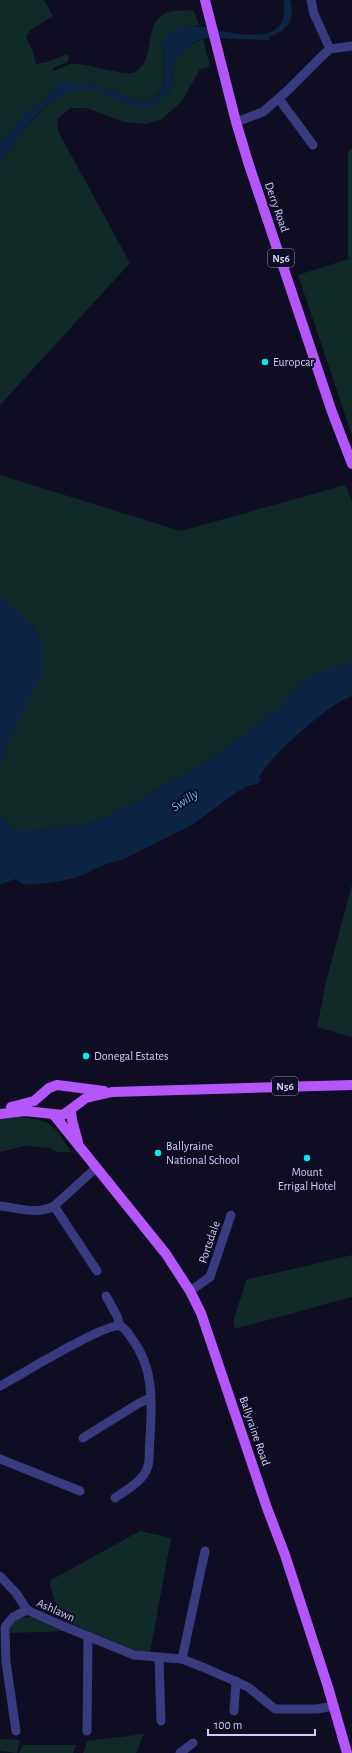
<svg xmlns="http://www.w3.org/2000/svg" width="352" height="1753" viewBox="0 0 352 1753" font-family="'Alegreya Sans',sans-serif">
  <rect width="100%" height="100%" fill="#0f0d21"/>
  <!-- green -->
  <g fill="#102a28">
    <path d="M 0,0 L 44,0 L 53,16 L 29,31 L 26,37 L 33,51 L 36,64 L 47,62 L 68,54 L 69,58 L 68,62 L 53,68 L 54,71 C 60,69 66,65 71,64 C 88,62 126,79 137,71 C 156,57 143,23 166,13 C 173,10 185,11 193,10 L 200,26 L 190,27 L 185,25 L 162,43 C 165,64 170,96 145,102 L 87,83 L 57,85 L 46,98 L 26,112 L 0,144 Z"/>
    <path d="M 203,38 L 210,67 L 200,69 L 182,101 L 162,119 L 146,124 L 125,122 L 86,108 L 71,108 L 57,119 L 58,131 L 130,263 L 0,405 L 0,166 L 2,160 C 20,136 49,89 83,88 C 100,88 127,104 145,108 L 170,94 C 174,71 169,59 192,44 C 195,42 199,41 203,38 Z"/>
    <path d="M 352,148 L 352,435 L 298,275 L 348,259 L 348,152 Z"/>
    <path d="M 0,475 L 181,531 L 345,485 L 352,501 L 352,663 L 335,667 L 302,683 L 280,707 L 209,760 L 130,805 L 100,820 L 81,825 L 31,831 L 22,830 L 14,828 L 4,821 L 0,813 L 0,767 L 6,748 L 40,675 L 41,640 L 34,627 L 0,596 Z"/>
    <path d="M 352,884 L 352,1037 L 317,1027 L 326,982 Z"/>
    <path d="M 15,1116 C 51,1121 51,1120 71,1152 L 57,1152 L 49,1148 L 24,1146 L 0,1152 L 0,1119 Z"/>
    <path d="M 352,1255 L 352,1297 L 235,1329 L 233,1323 L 246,1280 Z"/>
    <path d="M 140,1531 L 171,1538 L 150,1653 L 137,1651 L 60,1619 L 50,1584 L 51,1580 Z"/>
    <path d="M 26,1617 L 35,1617 L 68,1631 L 10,1633 C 11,1622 14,1618 26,1617 Z"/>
    <path d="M 144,1734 L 136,1753 L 83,1753 L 87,1741 Z"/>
    <path d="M 0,1739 L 20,1740 L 17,1753 L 0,1751 Z"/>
    <path d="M 23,1745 L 76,1745 L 73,1753 L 19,1753 Z"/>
  </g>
  <!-- water -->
  <g fill="#0d2545">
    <path d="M 284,0 L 290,0 L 292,12 L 290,22 L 282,31 L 269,37 L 269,40 L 203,38 L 192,43 L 190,48 C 170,53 173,78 170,94 C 163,98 155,106 146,108 C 131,111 100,87 82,89 C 45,93 22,133 2,160 L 0,166 L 0,144 L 26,112 L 46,98 L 57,85 L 69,82 L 87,83 L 145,102 C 167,97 165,75 164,56 C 164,53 162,48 162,44 C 163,34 176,28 185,25 C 193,28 200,26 209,28 C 227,32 270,44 282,22 C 285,16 284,6 284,0 Z"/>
    <path d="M 0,596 C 12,606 37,625 41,641 C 44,651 42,665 41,675 L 6,748 L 0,767 Z"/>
    <path d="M 352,663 L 352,696 C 331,702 267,758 259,778 L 261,780 L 257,784 L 250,785 L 237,792 L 192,825 L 122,860 C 108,862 97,868 85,874 C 73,880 36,886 23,884 C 20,883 18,881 15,879 L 0,885 L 0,813 L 4,821 L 14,828 L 31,831 L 81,825 L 100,820 L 130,805 L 209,760 L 280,707 L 302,683 L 312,675 L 335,667 Z"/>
  </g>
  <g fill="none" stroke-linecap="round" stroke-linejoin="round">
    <!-- minor -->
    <g stroke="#393a7f" stroke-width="9">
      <path d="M 311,0 L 314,14 L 330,49"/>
      <path d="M 279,99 L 313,145"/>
      <path d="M 236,122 L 263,112 L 287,91 L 323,55 L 330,49 L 352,46"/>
      <path d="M 0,1206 C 19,1208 37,1215 54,1206 L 96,1168"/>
      <path d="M 54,1206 L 97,1271"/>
      <path d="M 190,1291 L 210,1277 L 231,1215"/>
      <path d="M 106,1296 L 117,1316 L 120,1326"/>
      <path d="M 0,1386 C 19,1376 104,1323 120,1326 C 125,1327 129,1335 132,1339 C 159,1374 150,1419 149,1460 C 148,1479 129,1488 115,1498"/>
      <path d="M 83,1438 L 139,1403 L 150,1398"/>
      <path d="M 0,1459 L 80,1491"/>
      <path d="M 0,1576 L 16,1593 L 27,1610"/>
      <path d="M 27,1610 L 63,1626 L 134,1655 L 182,1659 L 205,1668 L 248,1687 L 275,1709 L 317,1709 L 334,1706"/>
      <path d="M 159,1658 L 161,1721"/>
      <path d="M 182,1659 L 205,1551"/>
      <path d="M 234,1711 L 236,1681"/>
      <path d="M 16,1731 L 6,1662 L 5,1627 L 13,1617 L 27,1610"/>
      <path d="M 87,1731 L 88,1636"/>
      <path d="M 180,1753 L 193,1743"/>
    </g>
    <!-- major -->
    <g stroke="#b556fd" stroke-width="10">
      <path d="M 205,0 L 236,122 L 249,165 L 332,412 L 352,464"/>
      <path d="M 11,1107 L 34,1101 L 49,1088 L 57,1085 L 104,1091"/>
      <path d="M 71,1111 L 72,1120 L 78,1142"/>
      <path d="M 0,1114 L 25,1111 L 63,1115 L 86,1098 L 112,1092 L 352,1085"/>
      <path d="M 54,1115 L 166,1254 L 190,1291 L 201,1313 L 267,1508 L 285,1555 L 328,1687 L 347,1753"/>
    </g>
  </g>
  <!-- markers -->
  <g fill="#03eaf5" stroke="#0f0d21" stroke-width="1.5">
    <circle cx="265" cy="362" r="4"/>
    <circle cx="86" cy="1056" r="4"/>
    <circle cx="158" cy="1153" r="4"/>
    <circle cx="307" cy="1158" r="4"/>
  </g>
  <g text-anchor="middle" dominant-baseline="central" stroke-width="4" stroke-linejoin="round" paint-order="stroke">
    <!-- shield labels -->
    <g fill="#0f0d21" stroke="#9693bc" stroke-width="1">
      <rect x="268" y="249" width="26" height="18" rx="3"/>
      <rect x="272" y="1077" width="26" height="18" rx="3"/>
    </g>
    <g font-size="11" font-weight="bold" fill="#d0cdfe">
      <text x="281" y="258">N56</text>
      <text x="285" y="1086">N56</text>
    </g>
    <!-- street labels -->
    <g font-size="12" fill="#d0cdfe" stroke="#0f0d21">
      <text transform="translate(277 207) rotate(71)">Derry Road</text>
      <text transform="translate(209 1242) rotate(-71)">Portsdale</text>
      <text transform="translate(255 1431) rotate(71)">Ballyraine Road</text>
      <text transform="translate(56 1610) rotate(24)">Ashlawn</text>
    </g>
    <!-- poi labels -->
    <g font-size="12" fill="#d0cdfe" stroke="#0f0d21" text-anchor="start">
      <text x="273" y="362">Europcar</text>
      <text x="94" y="1056">Donegal Estates</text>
      <text x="166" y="1146">Ballyraine<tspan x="166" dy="14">National School</tspan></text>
      <text x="307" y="1172" text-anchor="middle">Mount<tspan x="307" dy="14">Errigal Hotel</tspan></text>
    </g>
    <!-- water labels -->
    <g font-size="13" font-style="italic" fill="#5dbcfd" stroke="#0f0d21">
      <text transform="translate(185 801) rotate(-33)">Swilly</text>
    </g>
  </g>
  <!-- scale -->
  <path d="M208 1729v6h107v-6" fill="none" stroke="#d0cdfe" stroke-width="2"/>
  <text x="214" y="1729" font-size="12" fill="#d0cdfe" stroke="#0f0d21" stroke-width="3" paint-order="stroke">100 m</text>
</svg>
